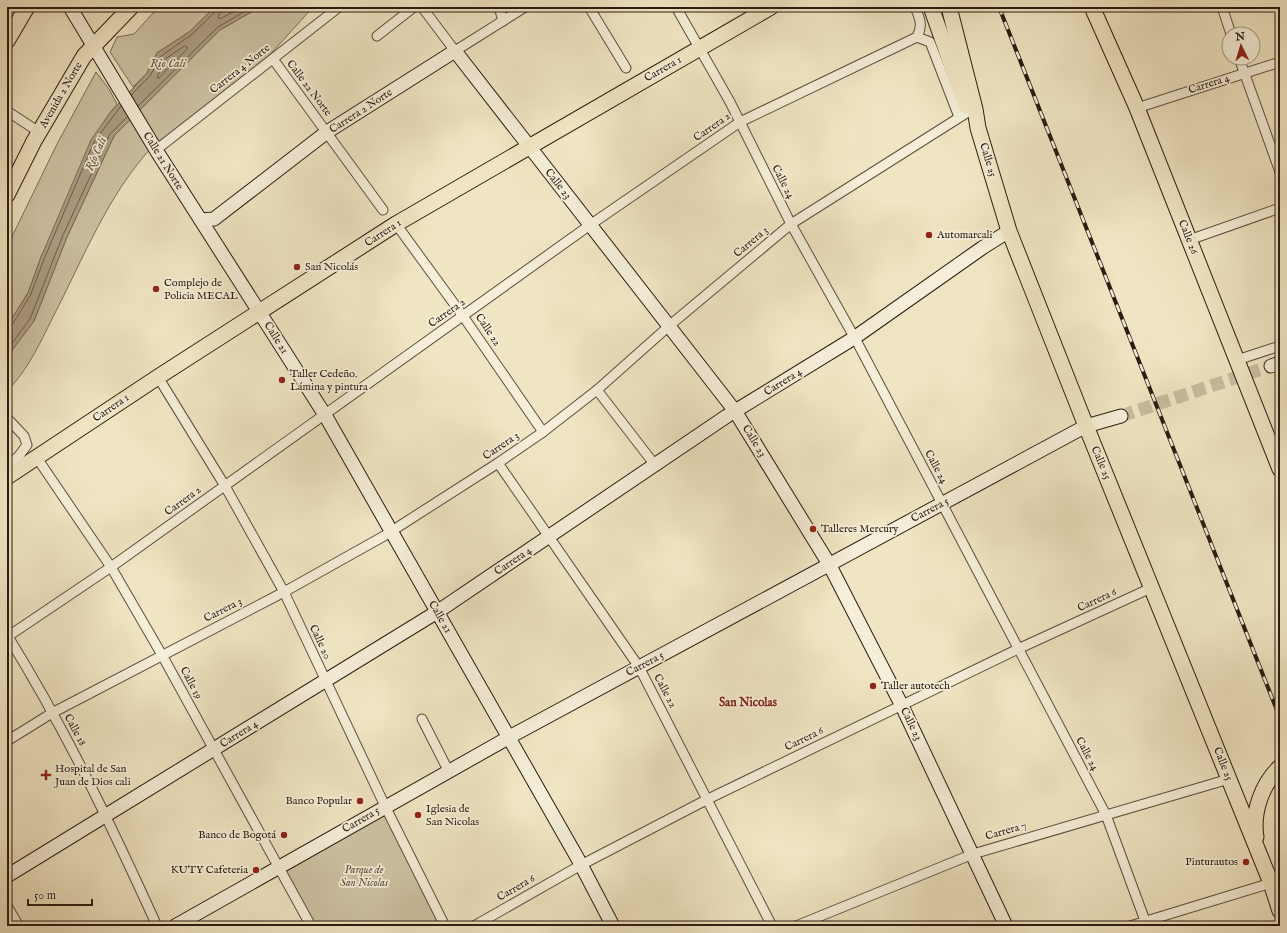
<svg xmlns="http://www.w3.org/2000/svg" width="1287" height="933" viewBox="0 0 1287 933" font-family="'IM FELL English',serif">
  <rect width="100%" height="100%" fill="#f0e5c3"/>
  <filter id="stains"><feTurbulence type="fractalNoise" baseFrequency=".005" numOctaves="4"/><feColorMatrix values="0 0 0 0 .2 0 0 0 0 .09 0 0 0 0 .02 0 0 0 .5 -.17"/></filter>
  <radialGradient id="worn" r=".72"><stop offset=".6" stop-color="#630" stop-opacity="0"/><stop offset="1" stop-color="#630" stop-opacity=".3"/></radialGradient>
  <!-- green -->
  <g fill="#cec3a5" stroke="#7c6f5b">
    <path d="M 162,7 L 215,7 L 189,32 L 157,53 L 147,73 L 133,87 L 110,52 L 117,37 L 134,34 L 153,13 Z"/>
    <path d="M 260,7 L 313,7 L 268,57 L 153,146 C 108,194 83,259 53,317 C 40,343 28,370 7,391 L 7,357 L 34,321 L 67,237 L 114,136 L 220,30 Z"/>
    <path d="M 96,72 L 109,89 L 117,104 L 109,114 L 41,257 L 28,293 L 7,326 L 7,247 L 57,144 Z"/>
    <path d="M 385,806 L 445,926 L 311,926 L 279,868 Z"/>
  </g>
  <!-- water -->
  <path fill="#ada086" stroke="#796b57" d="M 215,7 L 260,7 L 220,30 L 114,136 L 67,237 L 34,321 L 7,357 L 7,326 L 28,293 L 41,257 L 91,140 L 109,114 L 147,73 L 157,53 L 189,32 Z"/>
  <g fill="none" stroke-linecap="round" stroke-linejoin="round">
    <!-- shore -->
    <g stroke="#6c5e4c" stroke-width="1">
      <path d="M 223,7 L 218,17 L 220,19 L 242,7"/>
      <path d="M 185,46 L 187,47 L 187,49 L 159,78 L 157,78 L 164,60 Z"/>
      <path d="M 131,95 L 150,76 L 161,56 L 191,35 L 216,11 L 218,7"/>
      <path d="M 138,106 L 218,27 L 252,7"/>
      <path d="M 7,327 L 12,325 L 31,294 L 44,259 L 94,142 L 121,106"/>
      <path d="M 7,350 L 30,319 L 63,235 L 110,134 L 127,117"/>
    </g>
    <!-- secondary-tunnel -->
    <path stroke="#c8bd9f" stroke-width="13" stroke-dasharray="13 6" stroke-linecap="butt" d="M 1121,416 L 1271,366"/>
    <defs>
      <g id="street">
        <path d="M 422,7 L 455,51 L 525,7"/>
        <path d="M 499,7 L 503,21"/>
        <path d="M 589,7 L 626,68"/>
        <path d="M 676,7 L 730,102 L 791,224 L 857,342 L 1106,815 L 1147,926"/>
        <path d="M 1222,7 L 1231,34"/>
        <path d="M 1279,7 L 1280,8"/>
        <path d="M 377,36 L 414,7"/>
        <path d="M 917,37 L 930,42 L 959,117"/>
        <path d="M 1239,58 L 1280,172"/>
        <path d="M 273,59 L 383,210"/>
        <path d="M 1137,108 L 1280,62"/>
        <path d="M 7,111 L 39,132"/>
        <path d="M 156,150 L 339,7"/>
        <path d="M 396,224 L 463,316 L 543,432"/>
        <path d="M 1189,240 L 1280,208"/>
        <path d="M 1237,360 L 1280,346"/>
        <path d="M 158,377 L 225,486 L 284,592 L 385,806 L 445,926"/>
        <path d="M 597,390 L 655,465"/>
        <path d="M 7,418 L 24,436 L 27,445 L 18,457 L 7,465"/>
        <path d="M 37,458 L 111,567 L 162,655 L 311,926"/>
        <path d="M 498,463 L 639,667 L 772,926"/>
        <path d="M 7,635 C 65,728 112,827 157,926"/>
        <path d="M 7,637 L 111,567 L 590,225 L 740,122 L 917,37 C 923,25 920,19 915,7"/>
        <path d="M 422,719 L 449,772"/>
        <path d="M 7,741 L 52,713 L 284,592 L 384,536 L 498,463 L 543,432 L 597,390 L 669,326 L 791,224 L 968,112"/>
        <path d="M 7,906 L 19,926"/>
        <path d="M 474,926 L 581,865 L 708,799 L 1018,649 L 1151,588"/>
        <path d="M 796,926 L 973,854 L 1229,779"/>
        <path d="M 1130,926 L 1271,883"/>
      </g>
      <g id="secondary">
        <path d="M 70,7 L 156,150 L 325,415 L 578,859 L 613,926"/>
        <path d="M 201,220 L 214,219 L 327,132 L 455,51 L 735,411 L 829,564 L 902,706 L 1006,926"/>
        <path d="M 1271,366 L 1280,363"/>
        <path d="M 7,876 L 437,612 L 727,416 L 854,338 L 982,248 L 1009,231"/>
        <path d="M 175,926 L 515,734 L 1086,426 L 1121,416"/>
      </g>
      <g id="primary">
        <path d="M 931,7 L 966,106"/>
        <path d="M 949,7 L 975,109 L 978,128 L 1009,231 L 1086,426 L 1271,883 L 1280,911"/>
        <path d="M 1092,7 L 1137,108 L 1280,469"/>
        <path d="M 7,41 L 27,7"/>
        <path d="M 7,195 L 34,141 L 84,56 L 131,7"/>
        <path d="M 7,477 L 158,377 L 396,224 L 771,7"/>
        <path d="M 1256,837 C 1252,812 1262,784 1280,767"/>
      </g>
    </defs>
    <!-- street casing -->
    <use href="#street" stroke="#5c4e3e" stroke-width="11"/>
    <!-- secondary casing -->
    <use href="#secondary" stroke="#2a1b11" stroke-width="15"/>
    <!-- primary casing -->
    <use href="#primary" stroke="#2a1b11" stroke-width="17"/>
    <!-- street -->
    <use href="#street" stroke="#f5eed8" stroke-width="9"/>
    <!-- secondary -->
    <use href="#secondary" stroke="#f5eed8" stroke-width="13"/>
    <!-- primary -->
    <use href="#primary" stroke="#f0e5c3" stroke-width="15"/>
    <defs>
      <path id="rail" d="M 999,7 L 1280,718"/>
    </defs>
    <!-- rail casing -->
    <use href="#rail" stroke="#2a1b11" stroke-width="4"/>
    <!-- rail -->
    <use href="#rail" stroke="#f5eed8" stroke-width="2.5" stroke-dasharray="8" stroke-linecap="butt"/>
  </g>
  <!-- markers -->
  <g fill="#8f2418" stroke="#f5eed8" stroke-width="1.5">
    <circle cx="929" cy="235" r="4"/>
    <circle cx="297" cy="267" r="4"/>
    <circle cx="156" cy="289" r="4"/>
    <circle cx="282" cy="380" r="4"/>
    <circle cx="813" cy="529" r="4"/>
    <circle cx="873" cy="686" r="4"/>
    <path d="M44 769h4v4h4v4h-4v4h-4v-4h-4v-4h4z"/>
    <circle cx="360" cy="801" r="4"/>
    <circle cx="418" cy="815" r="4"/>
    <circle cx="284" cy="835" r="4"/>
    <circle cx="1246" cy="862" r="4"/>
    <circle cx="256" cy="870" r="4"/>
  </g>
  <g text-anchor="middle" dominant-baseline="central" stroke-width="3.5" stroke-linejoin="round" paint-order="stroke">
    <!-- street labels -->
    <g font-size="11" fill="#2a1b11" stroke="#f5eed8">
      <text transform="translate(240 69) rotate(-38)">Carrera 4 Norte</text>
      <text transform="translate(663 69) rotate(-30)">Carrera 1</text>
      <text transform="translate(1209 84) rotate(-18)">Carrera 4</text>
      <text transform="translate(309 88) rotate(53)">Calle 22 Norte</text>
      <text transform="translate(61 95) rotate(-60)">Avenida 2 Norte</text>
      <text transform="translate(361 111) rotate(-33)">Carrera 2 Norte</text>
      <text transform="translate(712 127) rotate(-35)">Carrera 2</text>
      <text transform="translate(988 160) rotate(73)">Calle 25</text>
      <text transform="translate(163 161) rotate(58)">Calle 21 Norte</text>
      <text transform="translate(783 182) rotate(63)">Calle 24</text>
      <text transform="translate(558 184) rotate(52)">Calle 23</text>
      <text transform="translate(383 233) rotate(-33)">Carrera 1</text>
      <text transform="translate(1188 237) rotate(68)">Calle 26</text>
      <text transform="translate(751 242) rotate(-40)">Carrera 3</text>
      <text transform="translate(447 313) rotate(-35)">Carrera 2</text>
      <text transform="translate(488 330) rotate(56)">Calle 22</text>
      <text transform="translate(276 338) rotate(58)">Calle 21</text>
      <text transform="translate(783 382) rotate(-32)">Carrera 4</text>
      <text transform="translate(111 408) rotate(-34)">Carrera 1</text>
      <text transform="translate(754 441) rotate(59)">Calle 23</text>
      <text transform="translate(501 446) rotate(-34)">Carrera 3</text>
      <text transform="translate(1101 463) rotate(67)">Calle 25</text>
      <text transform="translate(936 467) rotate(62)">Calle 24</text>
      <text transform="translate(183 501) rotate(-36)">Carrera 2</text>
      <text transform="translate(930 510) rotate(-28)">Carrera 5</text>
      <text transform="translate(513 561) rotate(-34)">Carrera 4</text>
      <text transform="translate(1097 600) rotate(-25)">Carrera 6</text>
      <text transform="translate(223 610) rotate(-27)">Carrera 3</text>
      <text transform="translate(440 617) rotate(60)">Calle 21</text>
      <text transform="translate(320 642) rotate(65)">Calle 20</text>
      <text transform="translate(645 664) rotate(-28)">Carrera 5</text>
      <text transform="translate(191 683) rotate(62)">Calle 19</text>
      <text transform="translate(665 691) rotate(62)">Calle 22</text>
      <text transform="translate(911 724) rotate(64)">Calle 23</text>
      <text transform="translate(75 730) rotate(62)">Calle 18</text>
      <text transform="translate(239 734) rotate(-32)">Carrera 4</text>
      <text transform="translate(804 739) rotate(-26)">Carrera 6</text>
      <text transform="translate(1087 754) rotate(62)">Calle 24</text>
      <text transform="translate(1223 764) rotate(68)">Calle 25</text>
      <text transform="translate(361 820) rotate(-30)">Carrera 5</text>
      <text transform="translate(1006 831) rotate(-16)">Carrera 7</text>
      <text transform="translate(516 888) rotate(-30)">Carrera 6</text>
    </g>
    <!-- poi labels -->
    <g font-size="11" fill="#2a1b11" stroke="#f5eed8" text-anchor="start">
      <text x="937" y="235">Automarcali</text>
      <text x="305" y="267">San Nicolás</text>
      <text x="164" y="283">Complejo de<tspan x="164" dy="13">Policia MECAL</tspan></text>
      <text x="290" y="374">Taller Cedeño.<tspan x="290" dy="13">Lámina y pintura</tspan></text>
      <text x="821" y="529">Talleres Mercury</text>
      <text x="881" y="686">Taller autotech</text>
      <text x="55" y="769">Hospital de San<tspan x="55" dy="13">Juan de Dios cali</tspan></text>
      <text x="352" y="801" text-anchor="end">Banco Popular</text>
      <text x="426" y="809">Iglesia de<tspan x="426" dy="13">San Nicolas</tspan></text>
      <text x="276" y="835" text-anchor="end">Banco de Bogotá</text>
      <text x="1238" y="862" text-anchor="end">Pinturautos</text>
      <text x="248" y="870" text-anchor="end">KUTY Cafeteria</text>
    </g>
    <!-- park labels -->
    <g font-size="11" font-style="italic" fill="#5b4d3d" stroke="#f5eed8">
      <text x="364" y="870">Parque de<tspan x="364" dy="13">San Nicolas</tspan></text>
    </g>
    <!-- water labels -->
    <g font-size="12" font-style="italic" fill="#5e5040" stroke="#f5eed8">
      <text x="168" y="63">Rio Cali</text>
      <text transform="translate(96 154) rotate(-66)">Río Cali</text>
    </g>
    <!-- neighbourhood labels -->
    <g font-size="12" font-weight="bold" fill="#7a1f14" stroke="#f5eed8">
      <text x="748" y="702">San Nicolas</text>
    </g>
  </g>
  <!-- margin -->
  <rect width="1287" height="933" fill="none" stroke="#f0e5c3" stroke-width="24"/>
  <rect x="8" y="8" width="1271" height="917" fill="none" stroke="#2a1b11" stroke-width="2"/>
  <rect x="12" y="12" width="1263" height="909" fill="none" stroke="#2a1b11"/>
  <!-- north arrow -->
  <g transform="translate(1241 46) rotate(355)"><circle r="19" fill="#f5eed8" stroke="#a49a88"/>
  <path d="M0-3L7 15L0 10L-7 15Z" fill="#8f2418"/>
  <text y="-6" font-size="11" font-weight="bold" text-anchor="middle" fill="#2a1b11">N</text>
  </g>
  <!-- scale -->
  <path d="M28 899v6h64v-6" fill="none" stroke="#2a1b11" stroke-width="2"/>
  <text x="34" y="899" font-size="12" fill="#2a1b11" stroke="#f5eed8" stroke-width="3" paint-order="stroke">50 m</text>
  <rect width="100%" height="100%" filter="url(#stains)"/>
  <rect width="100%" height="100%" fill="url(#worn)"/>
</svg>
